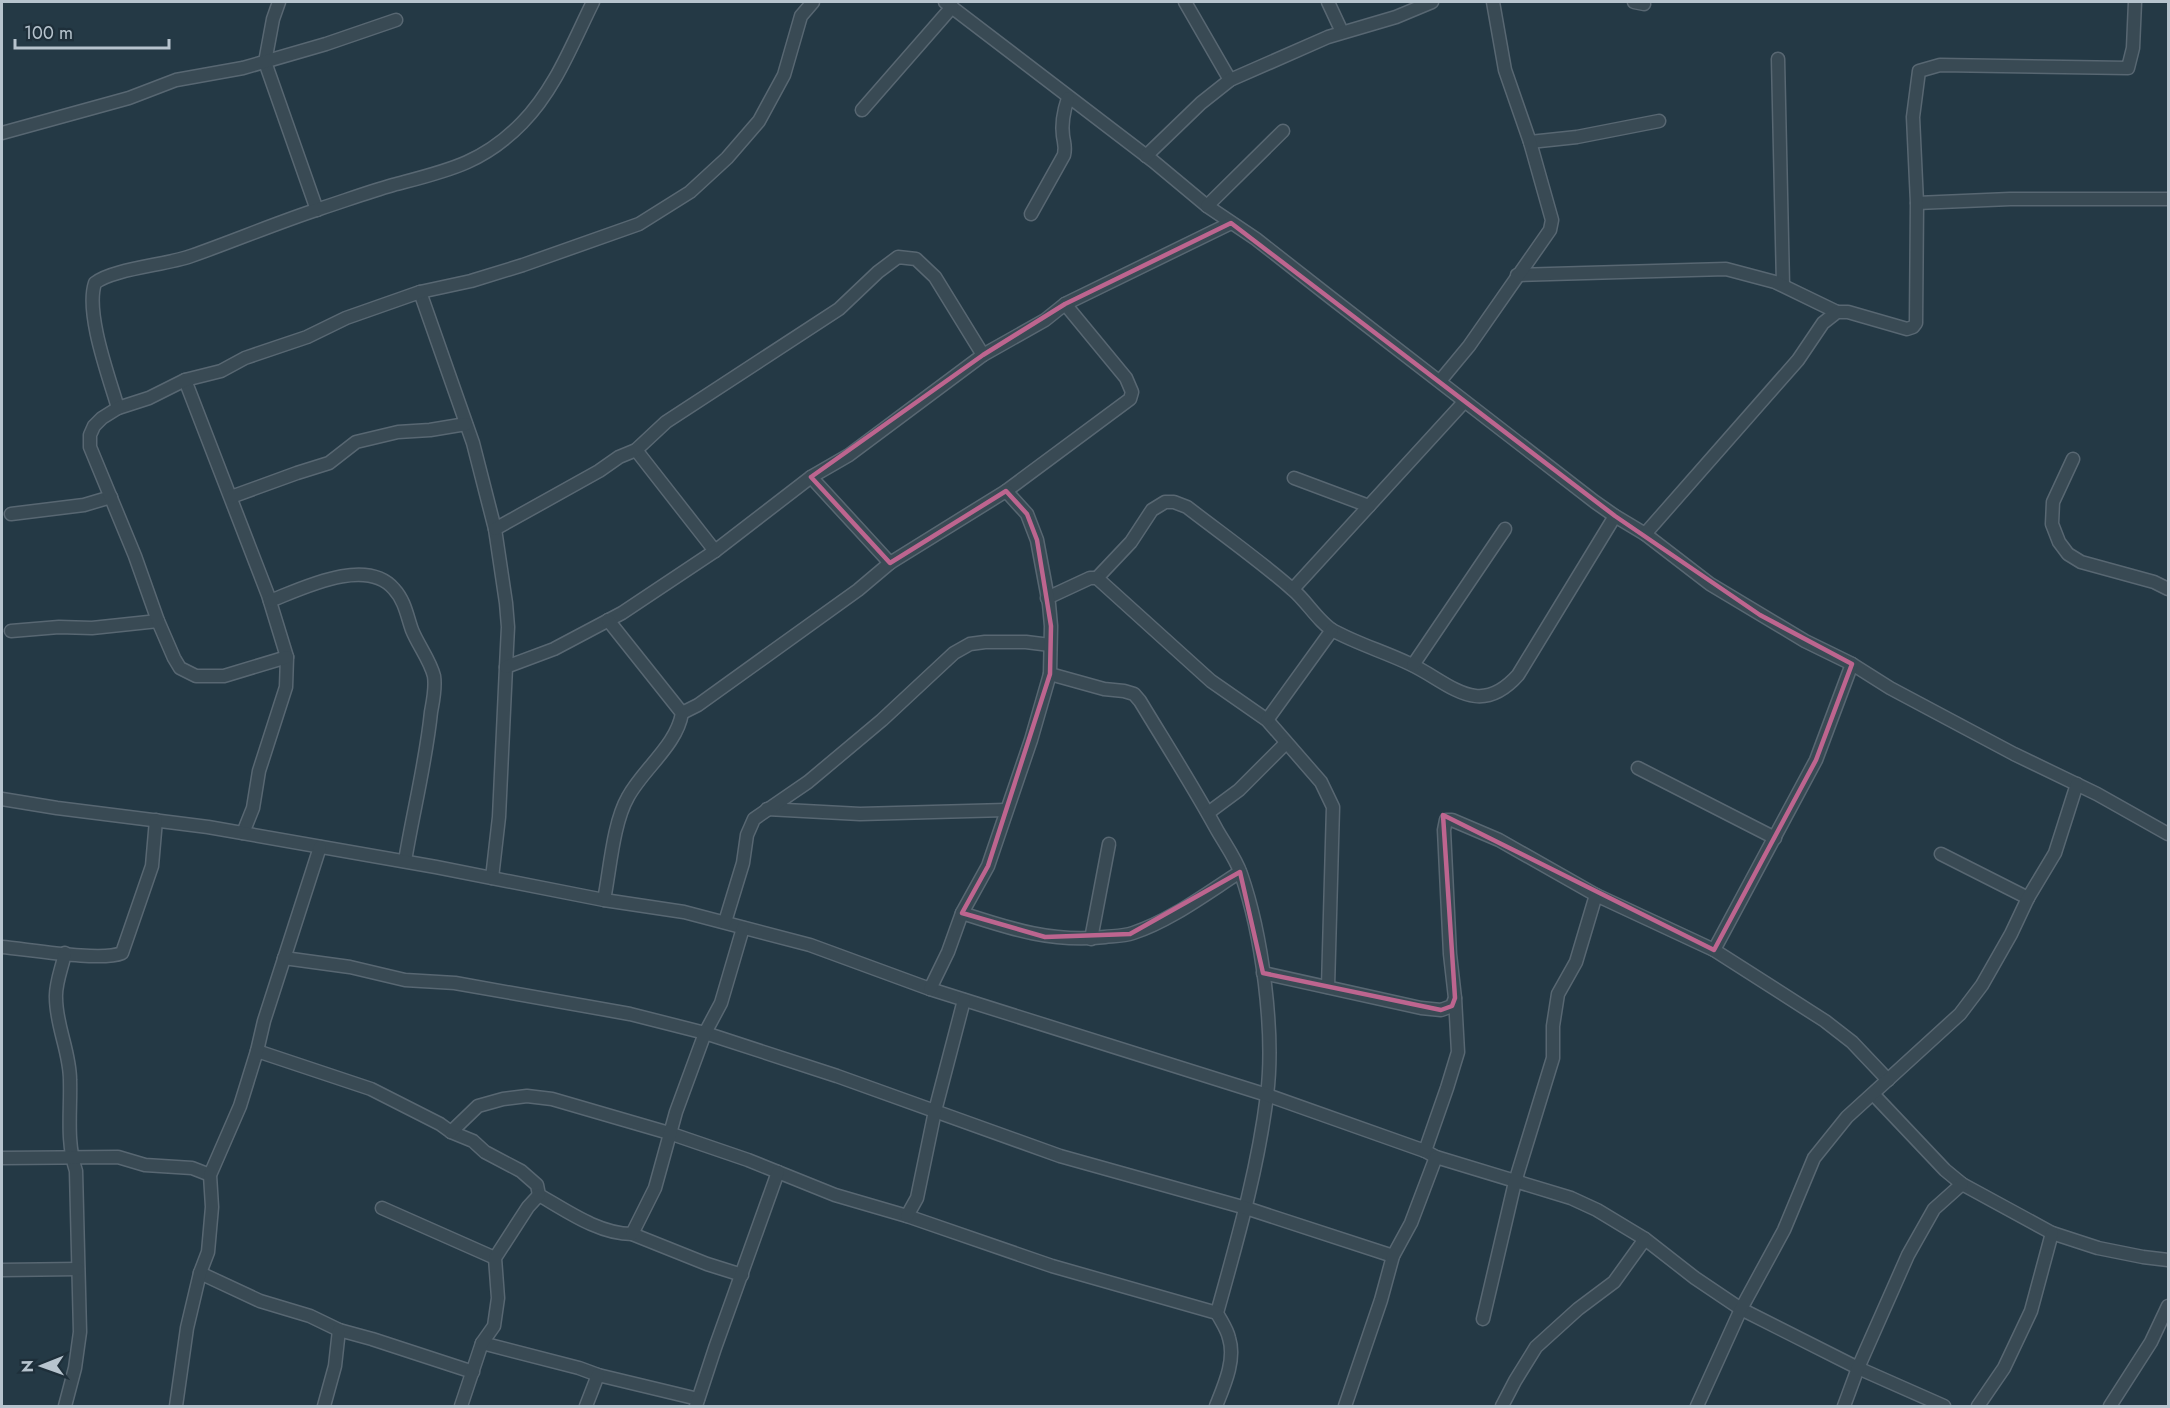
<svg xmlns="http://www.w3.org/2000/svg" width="2170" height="1408" viewBox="0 0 2170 1408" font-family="Jost,sans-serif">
  <rect width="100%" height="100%" fill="#243945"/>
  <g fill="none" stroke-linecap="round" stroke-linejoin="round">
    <defs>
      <g id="minor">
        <path d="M 279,2 L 273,19 L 265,62 L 317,210"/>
        <path d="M 945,2 L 1153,161 L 1207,206 L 1256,239 L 1330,297 L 1595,502 L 1615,516 L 1645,534 L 1710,584 L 1805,641 L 1852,664 L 1890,688 L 2014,754 L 2097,794 L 2168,834"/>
        <path d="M 1185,2 L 1230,80"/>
        <path d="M 1328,2 L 1342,32"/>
        <path d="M 1634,2 L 1644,4"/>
        <path d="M 1778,59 L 1783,285"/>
        <path d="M 862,110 L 952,7"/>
        <path d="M 2,133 L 129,98 L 176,80 L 243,68 L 326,44 L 396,20"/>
        <path d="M 1530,142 L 1577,137 L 1659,121"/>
        <path d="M 1146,156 L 1201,103 L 1230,80 L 1328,37 L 1396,17 L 1432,2"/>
        <path d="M 1917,203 L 2010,199 L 2168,199"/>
        <path d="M 1207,206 L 1283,131"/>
        <path d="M 1031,214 L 1064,155 C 1066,147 1064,143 1063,136 C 1061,122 1064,110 1068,98"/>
        <path d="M 1517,275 L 1726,269 L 1775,282 L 1837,312"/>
        <path d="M 420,292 L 473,443 L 495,529 L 506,603 L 508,627 L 506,667 L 499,817 L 492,878"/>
        <path d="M 185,380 L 268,595 L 287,657 L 286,687 L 259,771 L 253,808 L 243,833"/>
        <path d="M 1440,381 L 1469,346 L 1550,230 L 1552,220 L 1530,142 L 1505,70 L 1493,2"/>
        <path d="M 118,408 C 109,377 85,313 95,283 C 112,269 166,265 191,256 C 234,241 276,223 319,209 C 344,201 368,192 393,185 C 446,171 482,164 522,123 C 555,90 573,42 593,2"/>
        <path d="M 636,450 L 715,551"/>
        <path d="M 2073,459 L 2053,502 L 2052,524 L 2059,542 L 2068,554 L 2081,562 L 2154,582 L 2168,589"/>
        <path d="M 811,477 L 890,563"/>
        <path d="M 1294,478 L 1369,506"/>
        <path d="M 231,497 L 297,473 L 329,463 L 356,442 L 398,432 L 430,430 L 466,424"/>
        <path d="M 11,514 L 84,505 L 111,497"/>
        <path d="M 495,529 L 599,471 L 619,457 L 636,450 L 666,422 L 839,309 L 878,272 L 898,257 L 916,259 L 935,277 L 983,355"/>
        <path d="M 1645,534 L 1798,360 L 1823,323 L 1837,312 L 1848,312 L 1907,329 L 1913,327 L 1916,323 L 1917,203 L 1913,117 L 1919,71 L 1940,65 L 2128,68 L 2133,48 L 2135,2"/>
        <path d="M 1097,578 L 1131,542 L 1152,510 L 1165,502 L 1174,502 L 1187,507 C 1222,534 1259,560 1292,589 C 1306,600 1319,623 1334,631 C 1358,644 1385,652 1410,664 C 1449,682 1478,720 1518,675 L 1615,516"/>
        <path d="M 1293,589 L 1464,402"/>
        <path d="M 1047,598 L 1090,578 L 1097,578 L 1211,681 L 1267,720 L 1321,782 L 1333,807 L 1328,987"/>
        <path d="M 270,601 C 301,589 366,556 394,589 C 405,601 407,616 412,630 C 418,645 430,660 434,676 C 436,688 433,701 431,712 C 426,762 413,812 405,861"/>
        <path d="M 11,631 L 59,627 L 92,628 L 158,621"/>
        <path d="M 287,657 L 224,676 L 196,676 L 180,668 L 174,658 L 158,621 L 135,556 L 90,447 L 90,435 L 94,426 L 102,418 L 118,408 L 149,398 L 185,380 L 221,371 L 245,358 L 307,337 L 346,318 L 420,292 L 471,281 L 523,265 L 639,224 L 690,192 L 727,158 L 759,121 L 784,75 L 801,16 L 813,2"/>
        <path d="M 1413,665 L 1505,529"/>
        <path d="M 506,667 L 554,649 L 622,613 L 715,551 L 811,477 L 849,455 L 983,355 L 1045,320 L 1065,304 L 1231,223"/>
        <path d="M 1050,674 L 1104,689 L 1124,691 L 1134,694 L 1140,701 C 1166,744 1193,786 1217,830 C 1225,844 1236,859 1241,874 C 1262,934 1275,1032 1267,1095 C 1258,1169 1237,1241 1217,1313 C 1221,1321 1227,1329 1229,1338 C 1236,1360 1224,1386 1216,1406"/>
        <path d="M 682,713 L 698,705 L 858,590 L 890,563 L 1006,491 L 1130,399 L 1132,392 L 1126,378 L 1065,304"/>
        <path d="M 1267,720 L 1332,630"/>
        <path d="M 1638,768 L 1775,838"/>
        <path d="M 2,799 L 57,808 L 208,827 L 436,867 L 604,900 L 684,912 L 810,945 L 930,989 L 1267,1095 L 1425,1151 L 1436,1157 L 1571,1198 L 1597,1210 L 1645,1239 L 1695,1278 L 1741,1309 L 1858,1368 L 1944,1406"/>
        <path d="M 767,809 L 860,814 L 1006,810"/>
        <path d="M 1208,813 L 1239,790 L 1286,743"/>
        <path d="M 1941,854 L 2028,898"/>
        <path d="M 604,900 C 610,870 613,823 628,797 C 643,769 677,745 682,713 L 608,620"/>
        <path d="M 962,913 C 1011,929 1053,943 1105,937 C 1114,936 1124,936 1133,933 C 1170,921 1207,893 1240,872"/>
        <path d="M 725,922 L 743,863 L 747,835 L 754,819 L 808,782 L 882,720 L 954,653 L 970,644 L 985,642 L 1026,642 L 1050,645"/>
        <path d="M 1091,939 L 1109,844"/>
        <path d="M 2,947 C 27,949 101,962 122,953 L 152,866 L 156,820"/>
        <path d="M 1714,950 L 1816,760 L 1852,664"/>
        <path d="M 65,953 C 62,968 55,984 56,998 C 56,1026 70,1052 70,1080 C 71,1111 66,1141 76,1171 L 80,1332 L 75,1368 L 65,1406"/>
        <path d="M 284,958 L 350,967 L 405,980 L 455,983 L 630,1014 L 705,1033 L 837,1076 L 1060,1156 L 1246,1208 L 1393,1256"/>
        <path d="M 1263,973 L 1421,1008 L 1441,1010 L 1452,1006 L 1455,998 L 1450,954 L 1444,830 L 1446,820 L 1452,820 L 1499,840 L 1596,895 L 1714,950 L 1825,1021 L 1852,1042 L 1888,1080"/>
        <path d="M 930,989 L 948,952 L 962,913 L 988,866 L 1031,740 L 1050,674 L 1051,626 L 1049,604 L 1037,540 L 1027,514 L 1006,491"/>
        <path d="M 257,1051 L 371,1089 L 440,1124 L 451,1132 L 473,1141 L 485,1152 L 521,1171 L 537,1185 L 539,1195 C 567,1211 599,1234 632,1234 L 707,1264 L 742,1275"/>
        <path d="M 1874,1095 L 1945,1170 L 1962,1184 L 2052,1233 L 2098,1248 L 2143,1257 L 2168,1260"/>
        <path d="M 451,1132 L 478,1106 L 503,1099 L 527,1096 L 552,1099 L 669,1133 L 748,1160 L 835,1195 L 907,1216 L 1052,1266 L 1217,1313"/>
        <path d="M 1425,1151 L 1447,1088 L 1458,1052 L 1455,998"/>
        <path d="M 2,1158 L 118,1157 L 145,1165 L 192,1168 L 210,1175"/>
        <path d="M 382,1208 L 495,1258"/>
        <path d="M 907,1216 L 917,1198 L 935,1111 L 964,1000"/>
        <path d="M 632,1234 L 655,1188 L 676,1112 L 705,1033 L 721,1003 L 743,928"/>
        <path d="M 2,1270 L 78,1269"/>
        <path d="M 200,1273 L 260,1301 L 310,1316 L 339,1330 L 372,1339 L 473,1372"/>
        <path d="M 1483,1319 L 1515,1182 L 1553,1058 L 1553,1026 L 1558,994 L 1576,962 L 1596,895"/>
        <path d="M 482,1343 L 579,1368 L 598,1375 L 698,1399"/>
        <path d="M 176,1406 L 187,1328 L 200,1273 L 208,1252 L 212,1207 L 210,1175 L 240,1106 L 257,1051 L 264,1021 L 320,847"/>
        <path d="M 324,1406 L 335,1366 L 339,1330"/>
        <path d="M 461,1406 L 482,1343 L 494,1326 L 498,1298 L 495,1258 L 528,1207 L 539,1195"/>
        <path d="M 586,1406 L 598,1375"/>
        <path d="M 696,1406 L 715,1348 L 778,1172"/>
        <path d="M 1345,1406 L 1381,1300 L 1393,1256 L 1411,1223 L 1436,1157"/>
        <path d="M 1502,1406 L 1515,1381 L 1536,1347 L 1578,1309 L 1614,1282 L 1645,1239"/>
        <path d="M 1697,1406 L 1741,1309 L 1784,1230 L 1814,1158 L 1847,1117 L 1960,1014 L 1982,985 L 2011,934 L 2028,898 L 2055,853 L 2077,784"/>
        <path d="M 1844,1406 L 1858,1368 L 1908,1255 L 1934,1209 L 1962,1184"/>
        <path d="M 1978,1406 L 2004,1368 L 2031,1311 L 2052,1233"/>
        <path d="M 2110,1406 L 2151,1342 L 2168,1306"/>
      </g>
    </defs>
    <!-- minor casing -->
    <use href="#minor" stroke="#586772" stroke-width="15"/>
    <!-- minor -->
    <use href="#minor" stroke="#394a54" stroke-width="12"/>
  </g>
  <!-- marked area -->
  <path fill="none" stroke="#bd658f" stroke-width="4.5" stroke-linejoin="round" d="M 1231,223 L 1615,516 L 1760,615 L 1852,664 L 1816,760 L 1714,950 L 1443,815 L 1455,998 L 1452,1006 L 1441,1010 L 1263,973 L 1240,872 L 1130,934 L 1045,937 L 962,913 L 988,866 L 1050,674 L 1051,626 L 1037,540 L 1027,514 L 1006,491 L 890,563 L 811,477 L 983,355 L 1065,304 Z"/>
  <!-- border -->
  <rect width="2170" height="1408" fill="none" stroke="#b7c4ce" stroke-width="6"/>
  <!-- north arrow -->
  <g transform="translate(42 1366) rotate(269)" stroke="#1e2f3a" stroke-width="4.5" paint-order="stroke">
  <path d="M0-4.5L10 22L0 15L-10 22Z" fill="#b7c4ce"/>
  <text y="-9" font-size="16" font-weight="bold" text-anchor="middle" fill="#b7c4ce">N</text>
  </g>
  <!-- scale -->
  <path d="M15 39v9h154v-9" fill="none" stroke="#b7c4ce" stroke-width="3"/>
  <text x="24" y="39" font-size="18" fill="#b7c4ce" stroke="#1e2f3a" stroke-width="4.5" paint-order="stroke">100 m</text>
</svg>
